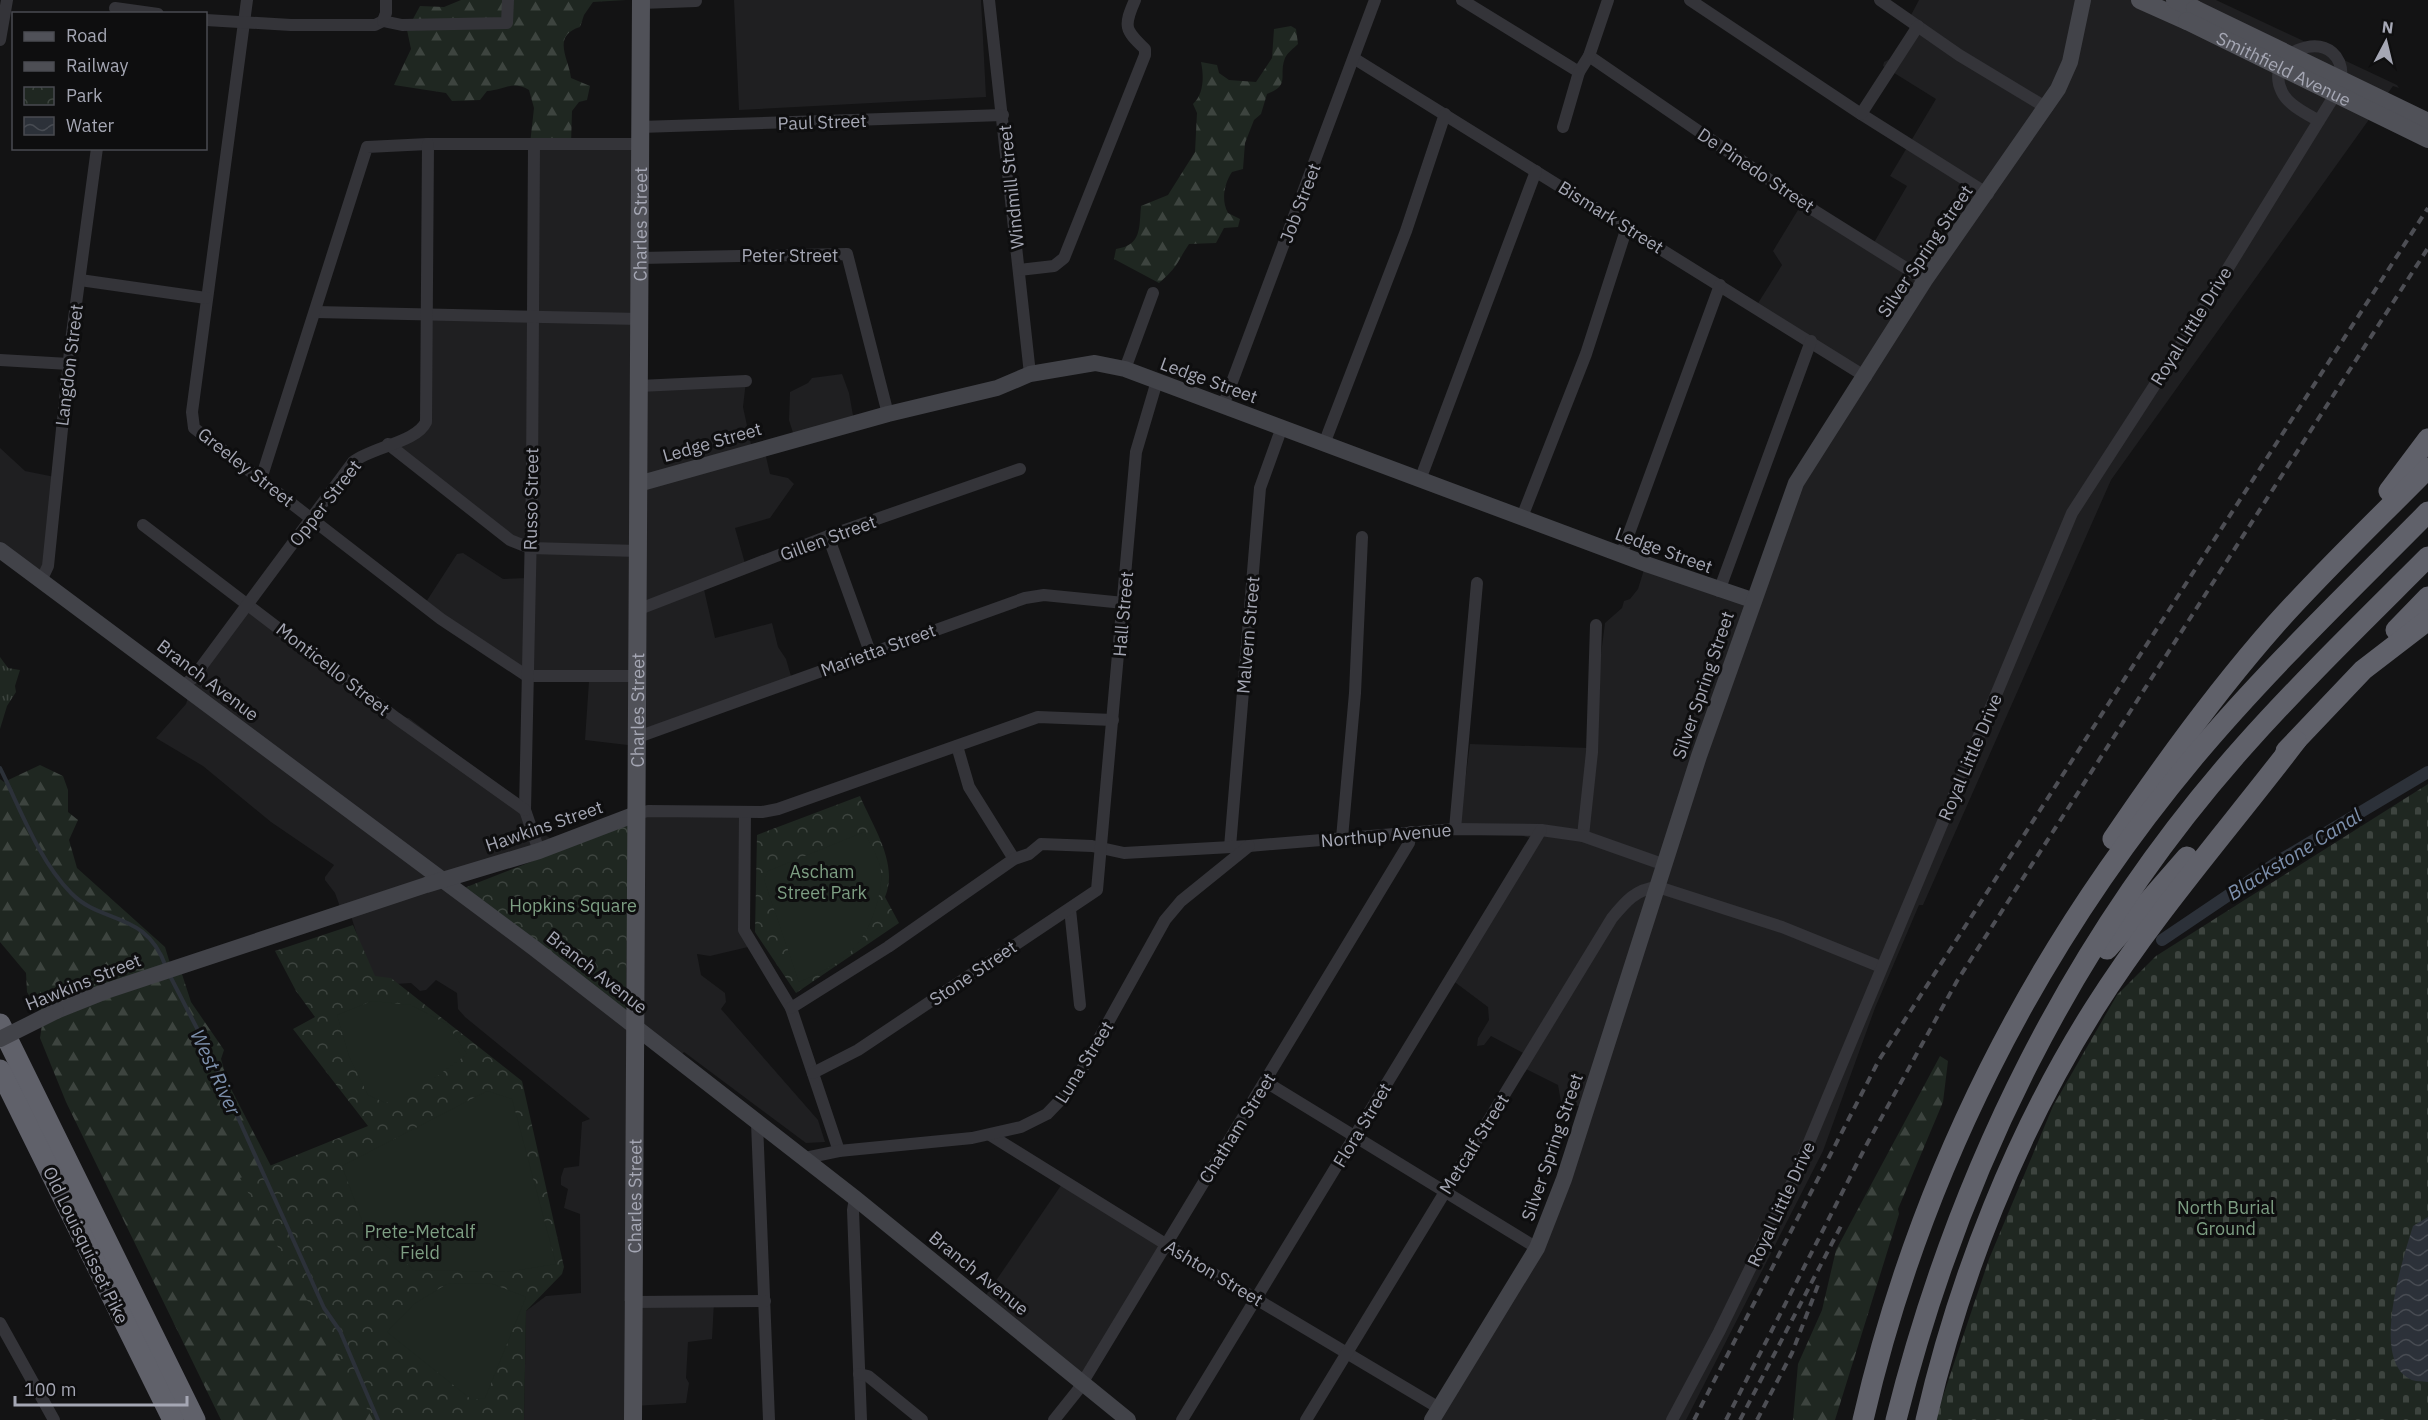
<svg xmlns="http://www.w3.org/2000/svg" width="2428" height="1420" viewBox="0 0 2428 1420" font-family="'IBM Plex Sans',sans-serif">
  <defs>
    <pattern id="grass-tufts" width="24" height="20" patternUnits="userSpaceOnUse" patternTransform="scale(1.5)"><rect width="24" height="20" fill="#1f2721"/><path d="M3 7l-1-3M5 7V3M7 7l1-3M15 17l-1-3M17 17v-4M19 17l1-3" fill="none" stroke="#3d443f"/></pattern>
    <pattern id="forest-firs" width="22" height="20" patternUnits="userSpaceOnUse" patternTransform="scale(1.5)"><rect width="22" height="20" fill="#1f2721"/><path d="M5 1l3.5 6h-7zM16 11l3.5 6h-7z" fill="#3d443f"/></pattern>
    <pattern id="cemetery-stones" width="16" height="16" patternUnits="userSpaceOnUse" patternTransform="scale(1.5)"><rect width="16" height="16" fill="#1f2721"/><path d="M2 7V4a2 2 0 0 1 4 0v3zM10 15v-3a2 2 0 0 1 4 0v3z" fill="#3d443f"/></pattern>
    <pattern id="park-crowns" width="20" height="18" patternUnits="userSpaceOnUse" patternTransform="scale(1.5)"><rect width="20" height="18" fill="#1f2721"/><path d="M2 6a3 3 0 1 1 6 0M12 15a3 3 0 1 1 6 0" fill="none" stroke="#3d443f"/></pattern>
    <pattern id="water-waves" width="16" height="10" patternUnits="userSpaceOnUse" patternTransform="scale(1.5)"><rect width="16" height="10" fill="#2c3139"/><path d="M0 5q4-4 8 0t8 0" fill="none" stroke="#484c53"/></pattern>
  </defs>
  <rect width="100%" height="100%" fill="#131314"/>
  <!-- built -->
  <g fill="#1f1f21">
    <path d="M 734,0 L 981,0 L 986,97 L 739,110 Z"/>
    <path d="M 1919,0 L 2216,0 L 2397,85 L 2399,88 L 2393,86 L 2111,480 L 1923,905 L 1919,905 L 1875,1008 L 1823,1151 L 1686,1420 L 1433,1420 L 1533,1255 L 1586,1108 L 1561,1102 L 1558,1085 L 1524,1068 L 1529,1056 L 1491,1036 L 1484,1045 L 1477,1046 L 1478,1038 L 1489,1020 L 1488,1007 L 1452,980 L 1540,841 L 1520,835 L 1459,829 L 1470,744 L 1589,748 L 1605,623 L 1622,608 L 1624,601 L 1630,599 L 1638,589 L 1646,563 L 1746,600 L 1782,514 L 1864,382 L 1755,308 L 1782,265 L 1773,251 L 1801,205 L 1872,246 L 1907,186 L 1890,176 L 1936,99 L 1883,66 L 1884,62 L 1900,54 L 1913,24 L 1910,17 Z"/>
    <path d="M 638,145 L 640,382 L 746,381 L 743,407 L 752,449 L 764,448 L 770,474 L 788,478 L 794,484 L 770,518 L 735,528 L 746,567 L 703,585 L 715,638 L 772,623 L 778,647 L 786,659 L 793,683 L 640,738 L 636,746 L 585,740 L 589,681 L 530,680 L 426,602 L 457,554 L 463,553 L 503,579 L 528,578 L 531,550 L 510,538 L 396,445 L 425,428 L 428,319 L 529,316 L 534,147 Z"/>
    <path d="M 842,374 L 849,393 L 854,421 L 795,439 L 789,420 L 790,392 L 808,383 L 812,378 Z"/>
    <path d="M 0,448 L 25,471 L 55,477 L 41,577 L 0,552 Z"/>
    <path d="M 249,605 L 392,716 L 409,718 L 522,805 L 522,816 L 552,840 L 449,885 L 633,1031 L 636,812 L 743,817 L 748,947 L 710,956 L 697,954 L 701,975 L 725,993 L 726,1002 L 721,1009 L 818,1120 L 825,1142 L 806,1143 L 684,1052 L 675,1061 L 638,1036 L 636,1299 L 714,1302 L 712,1339 L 688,1342 L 686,1378 L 689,1383 L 686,1403 L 634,1406 L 631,1301 L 624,1301 L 624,1420 L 524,1420 L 526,1311 L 546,1296 L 581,1293 L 580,1214 L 564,1208 L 568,1189 L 561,1185 L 561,1177 L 564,1168 L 579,1166 L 582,1122 L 590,1119 L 465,1017 L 458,1009 L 457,993 L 436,980 L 426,990 L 420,991 L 411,983 L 381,985 L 372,982 L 351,916 L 343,915 L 335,893 L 325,880 L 325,877 L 334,865 L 271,822 L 203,766 L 156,738 L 186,704 L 190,691 Z"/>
    <path d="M 1062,1184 L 1168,1248 L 1080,1385 L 980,1304 Z"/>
  </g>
  <!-- grass -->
  <path fill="url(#grass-tufts)" d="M 0,657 L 8,668 L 20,670 L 15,686 L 16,692 L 7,706 L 0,729 Z"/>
  <!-- forest -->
  <g fill="url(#forest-firs)">
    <path d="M 461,0 L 626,0 L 593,2 L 584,15 L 580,27 C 551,36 569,59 571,78 L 590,86 L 587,100 L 579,102 L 572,111 L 571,145 L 530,144 L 534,108 L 529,90 C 512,80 505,90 487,91 L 480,100 L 452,101 L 446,93 L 394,85 L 411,49 L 407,30 L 420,6 L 444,7 Z"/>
    <path d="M 1291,26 L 1296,29 L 1298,44 C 1294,48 1287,53 1285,58 C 1278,76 1291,85 1267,94 L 1261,114 L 1254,120 L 1245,143 L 1243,169 L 1232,172 C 1224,184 1221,200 1228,213 L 1240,219 L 1238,227 L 1224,228 L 1216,243 L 1189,244 C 1177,262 1178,267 1159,283 L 1114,259 L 1116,249 C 1142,245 1139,228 1141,206 L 1168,195 L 1195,152 L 1197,113 L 1193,104 C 1204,94 1204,76 1201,62 L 1217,65 L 1219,73 L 1229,80 L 1256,82 L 1272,58 L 1274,29 Z"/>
    <path d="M 40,765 L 63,776 L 68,790 L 68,812 L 78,820 L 69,840 L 77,868 L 165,947 L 172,970 L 181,971 L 191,1002 L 224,1050 L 221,1059 L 228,1083 L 273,1170 L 444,1420 L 221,1420 L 66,1102 L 40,1038 L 43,1018 L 27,992 L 26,973 L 0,942 L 0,779 L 4,782 Z"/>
    <path d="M 1940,1056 L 1948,1061 L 1943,1102 L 1898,1209 L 1899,1214 L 1835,1420 L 1793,1420 L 1798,1364 L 1822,1310 L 1836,1250 Z"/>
  </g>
  <!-- cemetery -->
  <path fill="url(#cemetery-stones)" d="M 2428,784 L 2428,1420 L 1935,1420 L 1989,1259 L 2053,1106 L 2117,995 L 2156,956 Z"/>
  <!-- park -->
  <g fill="url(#park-crowns)">
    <path d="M 860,796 C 873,827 899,864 885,897 L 899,923 L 796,993 L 755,932 L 757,835 Z"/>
    <path d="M 628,824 L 626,1015 L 464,888 Z"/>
    <path d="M 353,925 L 375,976 L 391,978 L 522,1081 L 564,1267 L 562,1274 L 526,1311 L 524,1420 L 373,1420 L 240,1178 L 368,1126 L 293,1029 L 315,1017 L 296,991 L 275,951 Z"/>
  </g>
  <!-- garden -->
  <g fill="#1f2721">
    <path d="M 864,832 C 870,843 877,855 880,866 C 883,877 880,893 877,903 C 865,948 840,965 799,982 L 764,880 L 768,871 Z"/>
    <path d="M 372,1001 L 411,1005 L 447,1024 L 467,1054 L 432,1080 L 386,1103 L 368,1095 L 349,1056 L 337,1015 Z"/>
    <path d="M 487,1091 L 512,1099 L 556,1264 L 507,1272 L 414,1270 L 364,1226 L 342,1166 Z"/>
    <path d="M 490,1283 L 526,1297 L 485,1398 L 472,1400 L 387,1332 L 414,1304 L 447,1284 Z"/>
  </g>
  <!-- water -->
  <path fill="url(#water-waves)" d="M 2428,1217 L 2428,1382 C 2423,1381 2414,1382 2410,1379 C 2370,1360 2403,1258 2413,1226 Z"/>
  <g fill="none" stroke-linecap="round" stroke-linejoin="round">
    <!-- stream -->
    <g stroke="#2c3139" stroke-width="4">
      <path d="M 0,768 C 21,810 38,859 71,893 C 102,925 146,910 166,967"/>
      <path d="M 169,974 L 203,1040 L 324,1308 L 340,1331 L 378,1420"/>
    </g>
    <!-- canal -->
    <path stroke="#2c3139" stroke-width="12" d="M 2162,940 L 2282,859 L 2428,772"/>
    <!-- street -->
    <g stroke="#343439" stroke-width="12">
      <path d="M 247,0 L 192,412 L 194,428 L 441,619 L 527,676 L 637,676"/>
      <path d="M 989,0 L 1030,374"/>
      <path d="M 1462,0 L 1579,72"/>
      <path d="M 1690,0 L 1861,114 L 1988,194"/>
      <path d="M 1880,0 L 1959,55 L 2047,108"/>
      <path d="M 641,3 L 696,1"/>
      <path d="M 115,8 L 158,14"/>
      <path d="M 206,20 L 291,25 L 375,25 L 383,21"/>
      <path d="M 383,21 L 402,25 L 507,23 L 508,0"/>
      <path d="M 383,21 L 386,13 L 386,0"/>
      <path d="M 0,40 L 7,0"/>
      <path d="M 1589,56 L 1815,211 L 1925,280"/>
      <path d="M 1355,59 L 1866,377"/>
      <path d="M 1861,114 L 1918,26"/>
      <path d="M 640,127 L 1003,115"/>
      <path d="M 1563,127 L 1579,72 L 1589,56 L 1608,0"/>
      <path d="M 534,145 L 532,482 L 525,810 L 539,851"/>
      <path d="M 640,258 L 847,254 L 888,414"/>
      <path d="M 1019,270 L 1054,266 L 1064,258 L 1145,55 L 1145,49 C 1125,30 1123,27 1135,0"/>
      <path d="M 80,280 L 206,298"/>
      <path d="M 315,312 L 640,319"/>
      <path d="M 0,360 L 69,364"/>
      <path d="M 1125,369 L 1153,293"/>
      <path d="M 639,386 L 746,381"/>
      <path d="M 1223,406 L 1375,0"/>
      <path d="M 388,444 L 510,540 L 530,548 L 638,551"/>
      <path d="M 1324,444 L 1406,231 L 1445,114"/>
      <path d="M 261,479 L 367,147 L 428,144 L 640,144"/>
      <path d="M 1420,480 L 1536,171"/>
      <path d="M 1522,517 L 1586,354 L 1627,227"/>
      <path d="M 143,525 L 396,718 L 525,810"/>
      <path d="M 828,536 L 870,652"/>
      <path d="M 1621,555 L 1720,285"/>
      <path d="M 41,581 L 48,566 L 71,341 L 97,148"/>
      <path d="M 1719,591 L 1811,341"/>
      <path d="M 637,610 L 828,536 L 1020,469"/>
      <path d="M 183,686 L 193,678 L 353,462 C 372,447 417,442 426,422 L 428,144"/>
      <path d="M 638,737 L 1025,598 L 1044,595 L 1124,603"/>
      <path d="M 957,746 L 969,787 L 1014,859"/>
      <path d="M 745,812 L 744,930 L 791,1008 L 839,1151"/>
      <path d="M 636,814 L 648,811 L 762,812 L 778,809 L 1038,717 L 1113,720"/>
      <path d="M 1455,829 L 1477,583"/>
      <path d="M 1583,836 L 1592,752 L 1596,625"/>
      <path d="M 1342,838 L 1355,693 L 1362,537"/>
      <path d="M 1230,847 L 1260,488 L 1282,427"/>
      <path d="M 1070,909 L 1080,1005"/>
      <path d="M 791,1008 L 888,947 L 1014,859 L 1029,854 L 1041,844 L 1092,846 L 1124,853 L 1249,846 L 1455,829 L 1541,830 L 1583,836 L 1665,865"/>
      <path d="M 813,1073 L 858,1050 L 1097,890 L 1136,452 L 1157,381"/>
      <path d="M 1266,1082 L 1537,1248"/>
      <path d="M 757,1123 L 769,1420"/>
      <path d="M 990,1135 L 1209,1271 L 1439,1408"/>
      <path d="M 805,1158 L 839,1151 L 972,1138 L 1021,1127 L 1047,1114 L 1071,1089 L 1165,920 L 1181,901 L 1249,846"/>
      <path d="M 855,1198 L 853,1210 L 861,1420"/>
      <path d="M 632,1302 L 765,1301"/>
      <path d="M 0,1323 L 54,1420"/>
      <path d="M 859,1374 L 868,1376 L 922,1420"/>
      <path d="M 1054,1420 L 1078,1390 L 1409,843 L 1411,832"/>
      <path d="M 1182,1420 L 1541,830"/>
      <path d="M 1306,1420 L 1612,918 C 1626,901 1636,889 1658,887 L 1782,927 L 1881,967"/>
      <path d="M 1672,1420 L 1719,1332 L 1792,1183 L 2072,513 L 2180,346 L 2341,85 C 2350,21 2259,46 2282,92 C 2288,105 2307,114 2319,121"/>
    </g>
    <!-- secondary -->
    <g stroke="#424349" stroke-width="16">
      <path d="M 638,484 L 888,414 L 997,388 L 1030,374 L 1095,363 L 1125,369 L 1649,565 L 1752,600"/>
      <path d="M 0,550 L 534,948 L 855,1198 L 1128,1420"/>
      <path d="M 56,1011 L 106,991 L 426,885 L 539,851 L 636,814"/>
      <path d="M 1432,1420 L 1537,1248 L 1564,1179 L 1699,756 L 1796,483 L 1925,280 L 2058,89 L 2070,62 L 2083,0"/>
    </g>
    <!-- primary -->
    <g stroke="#505158" stroke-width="18">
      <path d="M 2140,0 L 2187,21"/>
      <path d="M 2175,0 L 2195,9"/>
      <path id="s1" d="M 633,1420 L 641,0"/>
    </g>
    <!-- highway -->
    <g stroke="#60616a" stroke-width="21">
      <path d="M 2389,491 L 2428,439"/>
      <path d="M 2396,630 L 2428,597"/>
      <path d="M 2286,751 L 2363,670 L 2428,620"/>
      <path d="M 2113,839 C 2163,765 2216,692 2275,625 C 2324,570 2377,520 2428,468"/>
      <path d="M 2107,949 L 2187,857"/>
      <path d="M 0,1024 L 195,1420"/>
      <path d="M 0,1070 L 173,1420"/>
      <path d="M 1863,1420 C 1919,1176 2034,949 2194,757 C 2267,670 2349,592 2428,512"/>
      <path d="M 1896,1420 C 1958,1172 2073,938 2244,746 C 2303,680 2366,619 2428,557"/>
      <path d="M 1926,1420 C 1959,1277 2016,1133 2094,1009 C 2154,914 2228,830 2296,741"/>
    </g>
    <!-- rail -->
    <g stroke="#4d4e54" stroke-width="4" stroke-dasharray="8 6" stroke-linecap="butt">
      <path d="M 1694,1420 L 1879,1060 L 2428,208"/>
      <path d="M 1726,1420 L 1868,1142 L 1957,981 L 2428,248"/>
      <path d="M 1740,1420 L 1842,1224"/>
      <path d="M 1757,1420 L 1792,1353 L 1820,1280"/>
    </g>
    <!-- secondary-bridge -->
    <path stroke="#424349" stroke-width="16" d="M 0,1039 L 56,1011"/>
    <!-- primary-bridge -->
    <g stroke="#505158" stroke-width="18">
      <path d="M 2195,9 L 2428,122"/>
      <path id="s2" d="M 2187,21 L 2428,139"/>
    </g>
  </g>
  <g text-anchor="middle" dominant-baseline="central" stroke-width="6" stroke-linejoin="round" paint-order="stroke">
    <!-- street labels -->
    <g font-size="18" fill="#a5a7b4" stroke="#0e0e0f">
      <text stroke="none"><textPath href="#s2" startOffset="108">Smithfield Avenue</textPath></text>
      <text transform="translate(822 122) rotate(-2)">Paul Street</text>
      <text transform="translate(1756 170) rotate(34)">De Pinedo Street</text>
      <text transform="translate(1011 187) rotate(-96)">Windmill Street</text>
      <text transform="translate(1300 203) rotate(-69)">Job Street</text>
      <text transform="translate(1611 217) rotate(32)">Bismark Street</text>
      <text stroke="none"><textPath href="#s1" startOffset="1196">Charles Street</textPath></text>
      <text transform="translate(1925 251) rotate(-56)">Silver Spring Street</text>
      <text x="790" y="255">Peter Street</text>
      <text transform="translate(2191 326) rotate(-58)">Royal Little Drive</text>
      <text transform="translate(69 365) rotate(-83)">Langdon Street</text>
      <text transform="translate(1209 380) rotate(20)">Ledge Street</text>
      <text transform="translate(712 442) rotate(-16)">Ledge Street</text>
      <text transform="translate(246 467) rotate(38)">Greeley Street</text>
      <text transform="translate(531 499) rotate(-89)">Russo Street</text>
      <text transform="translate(325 503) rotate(-52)">Opper Street</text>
      <text transform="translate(828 538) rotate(-20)">Gillen Street</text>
      <text transform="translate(1664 550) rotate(20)">Ledge Street</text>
      <text transform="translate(1123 614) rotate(-85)">Hall Street</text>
      <text transform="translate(1248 635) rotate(-85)">Malvern Street</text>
      <text transform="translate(878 650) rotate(-20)">Marietta Street</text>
      <text transform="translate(333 669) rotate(38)">Monticello Street</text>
      <text transform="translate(208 680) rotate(37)">Branch Avenue</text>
      <text transform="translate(1703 685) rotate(-71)">Silver Spring Street</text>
      <text stroke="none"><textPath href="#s1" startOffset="710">Charles Street</textPath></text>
      <text transform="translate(1970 757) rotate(-67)">Royal Little Drive</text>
      <text transform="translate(544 826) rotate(-19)">Hawkins Street</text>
      <text transform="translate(1386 835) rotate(-5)">Northup Avenue</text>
      <text transform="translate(597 972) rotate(38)">Branch Avenue</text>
      <text transform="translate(973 973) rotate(-34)">Stone Street</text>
      <text transform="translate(83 982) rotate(-22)">Hawkins Street</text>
      <text transform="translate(1084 1062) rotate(-58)">Luna Street</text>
      <text transform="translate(1362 1125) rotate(-59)">Flora Street</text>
      <text transform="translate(1237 1128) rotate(-58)">Chatham Street</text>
      <text transform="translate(1474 1144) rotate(-58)">Metcalf Street</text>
      <text transform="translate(1552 1147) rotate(-71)">Silver Spring Street</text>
      <text stroke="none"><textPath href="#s1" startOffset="224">Charles Street</textPath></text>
      <text transform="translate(1781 1204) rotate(-65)">Royal Little Drive</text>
      <text transform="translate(86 1245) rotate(64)">Old Louisquisset Pike</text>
      <text transform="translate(979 1273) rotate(39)">Branch Avenue</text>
      <text transform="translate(1214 1273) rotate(31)">Ashton Street</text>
    </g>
    <!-- park labels -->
    <g font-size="18" fill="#7d9e83" stroke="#0e0e0f">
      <text x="822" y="871">Ascham<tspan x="822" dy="21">Street Park</tspan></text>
      <text x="573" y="905">Hopkins Square</text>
      <text x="2226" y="1207">North Burial<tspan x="2226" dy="21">Ground</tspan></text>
      <text x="420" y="1231">Prete-Metcalf<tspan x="420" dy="21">Field</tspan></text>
    </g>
    <!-- water labels -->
    <g font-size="20" font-style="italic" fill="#7d90ad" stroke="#0e0e0f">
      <text transform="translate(2294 854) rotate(-32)">Blackstone Canal</text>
      <text transform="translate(216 1072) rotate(65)">West River</text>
    </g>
  </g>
  <!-- legend -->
  <rect x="12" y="12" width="195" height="138" fill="#0e0e0f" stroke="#4a4b51" stroke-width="1.5"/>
  <rect x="24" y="32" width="30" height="9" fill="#505158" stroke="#4a4b51" stroke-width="1.5"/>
  <text x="66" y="42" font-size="18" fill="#a5a7b4">Road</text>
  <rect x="24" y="62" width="30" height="9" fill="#4d4e54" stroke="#4a4b51" stroke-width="1.5"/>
  <text x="66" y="72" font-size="18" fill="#a5a7b4">Railway</text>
  <rect x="24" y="87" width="30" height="18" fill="url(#park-crowns)" stroke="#4a4b51" stroke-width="1.5"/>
  <text x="66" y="102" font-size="18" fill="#a5a7b4">Park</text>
  <rect x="24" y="117" width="30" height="18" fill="url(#water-waves)" stroke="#4a4b51" stroke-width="1.5"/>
  <text x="66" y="132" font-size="18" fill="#a5a7b4">Water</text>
  <!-- north arrow -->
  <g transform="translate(2386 42) rotate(7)" stroke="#0e0e0f" stroke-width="4.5" paint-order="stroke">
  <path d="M0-4.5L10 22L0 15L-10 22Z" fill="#a5a7b4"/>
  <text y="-9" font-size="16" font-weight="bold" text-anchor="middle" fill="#a5a7b4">N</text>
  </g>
  <!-- scale -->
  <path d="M15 1396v9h172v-9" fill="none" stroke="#a5a7b4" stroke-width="3"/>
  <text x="24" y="1396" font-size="18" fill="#a5a7b4" stroke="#0e0e0f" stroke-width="4.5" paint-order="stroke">100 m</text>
</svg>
